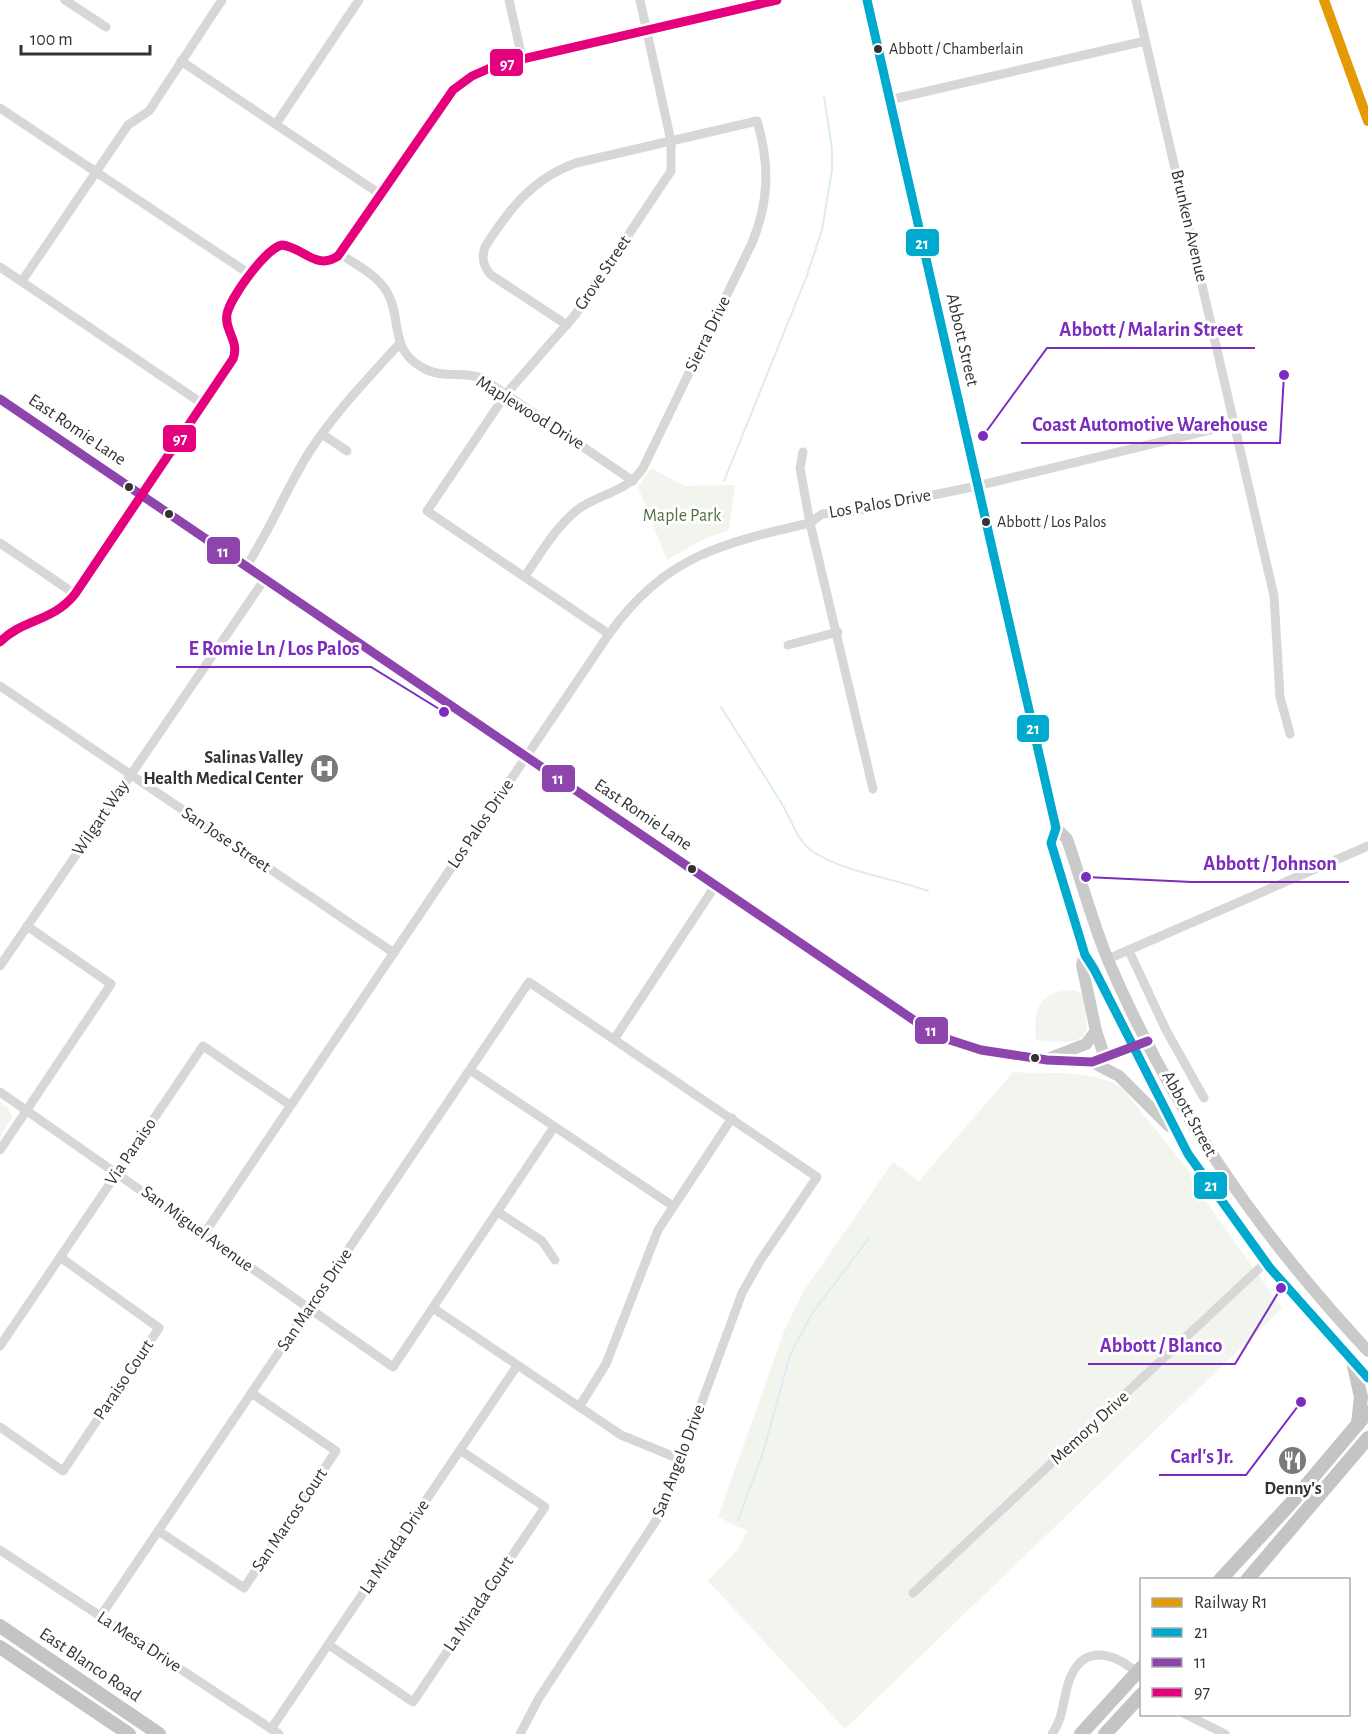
<svg xmlns="http://www.w3.org/2000/svg" width="1368" height="1734" viewBox="0 0 1368 1734" font-family="'Alegreya Sans',sans-serif">
  <rect width="100%" height="100%" fill="#fff"/>
  <!-- green -->
  <g fill="#f1f5ed">
    <path d="M 651,468 L 685,486 L 735,485 L 729,530 L 702,540 L 667,560 L 638,487 Z"/>
    <path d="M 1072,990 L 1082,993 C 1094,1045 1084,1044 1036,1040 C 1033,1011 1038,991 1072,990 Z"/>
    <path d="M 1013,1072 C 1049,1074 1090,1069 1121,1087 L 1190,1172 L 1192,1182 L 1282,1308 L 845,1729 L 708,1581 L 738,1549 L 747,1531 L 718,1517 L 785,1329 L 803,1292 L 893,1162 L 919,1181 Z"/>
    <path d="M 0,1102 L 9,1109 L 12,1118 L 0,1137 Z"/>
  </g>
  <g fill="none" stroke-linecap="round" stroke-linejoin="round">
    <!-- stream -->
    <g stroke="#ddebf3" stroke-width="2">
      <path d="M 724,481 L 806,278 L 822,230 L 832,170 L 832,149 L 824,96"/>
      <path d="M 721,707 C 741,739 762,771 782,804 C 792,821 798,843 815,853 C 850,874 890,877 928,891"/>
      <path d="M 738,1520 L 763,1453 L 790,1355 L 813,1312 L 869,1238"/>
    </g>
    <!-- minor -->
    <g stroke="#d7d7d7" stroke-width="9">
      <path d="M 65,0 L 106,27"/>
      <path d="M 509,0 L 522,58"/>
      <path d="M 1136,0 L 1274,596 L 1280,697 L 1290,734"/>
      <path d="M 181,61 L 380,194"/>
      <path d="M 889,100 L 1145,41"/>
      <path d="M 0,108 L 251,275"/>
      <path d="M 276,124 L 359,0"/>
      <path d="M 340,254 C 357,265 377,275 387,292 C 403,320 388,349 423,368 C 442,379 462,371 482,378 L 633,481"/>
      <path d="M 0,267 L 203,404"/>
      <path d="M 22,281 L 128,125 L 149,111 L 222,0"/>
      <path d="M 322,434 L 347,451"/>
      <path d="M 803,452 L 800,468 L 810,523 L 873,789"/>
      <path d="M 0,543 L 75,594"/>
      <path d="M 245,568 C 270,531 285,491 308,454 C 334,413 367,380 399,344"/>
      <path d="M 525,576 C 541,553 555,528 577,510 C 598,494 628,492 643,468 L 752,243 C 769,202 770,164 757,121 L 576,163 C 533,178 509,209 485,247 C 481,258 483,266 491,275 L 567,325"/>
      <path d="M 609,634 L 427,511 L 506,394 L 575,315 L 671,171 L 671,141 L 640,0"/>
      <path d="M 0,642 C 22,619 53,622 75,594 L 233,359 C 240,341 224,331 227,314 C 230,298 266,248 282,245 C 303,247 316,271 338,256 L 453,90 L 472,76 L 497,65 L 777,0"/>
      <path d="M 788,645 L 838,632"/>
      <path d="M 0,686 L 394,953"/>
      <path d="M 1129,951 L 1166,1030 L 1204,1098"/>
      <path d="M 1108,959 L 1368,846"/>
      <path d="M 0,966 L 264,580"/>
      <path d="M 615,1038 L 715,886"/>
      <path d="M 470,1070 L 673,1206"/>
      <path d="M 0,1092 L 393,1367 L 554,1127"/>
      <path d="M 0,1150 L 111,984 L 27,926"/>
      <path d="M 498,1212 L 542,1241 L 555,1260"/>
      <path d="M 204,1234 L 609,634 C 665,556 722,543 810,523 L 822,514 L 856,511 L 977,486 L 1235,424"/>
      <path d="M 433,1308 L 621,1435 L 682,1460"/>
      <path d="M 0,1346 L 203,1046 L 290,1105"/>
      <path d="M 579,1407 L 606,1364 L 658,1230 L 732,1118"/>
      <path d="M 0,1427 L 63,1471 L 159,1328 L 60,1257"/>
      <path d="M 160,1532 L 244,1588 L 336,1451 L 253,1394"/>
      <path d="M 0,1550 L 279,1734"/>
      <path d="M 913,1593 L 1266,1262"/>
      <path d="M 100,1617 L 529,982 L 817,1177 L 760,1261 L 742,1293 L 661,1513 L 539,1698 L 520,1734"/>
      <path d="M 329,1645 L 413,1702 L 545,1507 L 460,1450"/>
      <path d="M 1185,1714 L 1225,1734"/>
      <path d="M 271,1729 L 517,1366"/>
      <path d="M 1052,1734 C 1066,1715 1062,1691 1073,1672 C 1089,1642 1122,1657 1140,1676"/>
    </g>
    <!-- major -->
    <g stroke="#cacaca" stroke-width="12">
      <path d="M 867,0 L 1050,802 L 1056,828 L 1051,843 L 1085,955 L 1094,969 L 1188,1154 L 1270,1268 L 1368,1378"/>
      <path d="M 0,399 L 921,1025 L 950,1040 L 981,1050 L 1047,1060 L 1092,1062 L 1148,1041"/>
      <path d="M 1056,828 L 1067,839 C 1081,879 1092,921 1108,960 C 1171,1108 1258,1233 1368,1351"/>
      <path d="M 1085,955 L 1082,965 L 1096,1031 L 1105,1058"/>
      <path d="M 1050,1058 L 1086,1044 L 1096,1031"/>
      <path d="M 1092,1062 L 1119,1076 L 1169,1126"/>
    </g>
    <!-- highway -->
    <g stroke="#c4c4c4" stroke-width="14">
      <path d="M 1354,1366 L 1361,1397 L 1358,1424"/>
      <path d="M 1220,1580 L 1292,1502 L 1368,1412"/>
      <path d="M 1247,1580 L 1368,1438"/>
      <path d="M 0,1626 L 159,1734"/>
      <path d="M 0,1647 L 129,1734"/>
      <path d="M 1081,1734 L 1142,1667"/>
      <path d="M 1105,1734 L 1142,1694"/>
    </g>
    <defs>
      <path id="bus-1" d="M 867,0 L 1050,802 L 1056,828 L 1051,843 L 1085,955 L 1094,969 L 1188,1154 L 1270,1268 L 1368,1378"/>
      <path id="bus-2" d="M 0,399 L 921,1025 L 950,1040 L 981,1050 L 1047,1060 L 1092,1062 L 1148,1041"/>
      <path id="bus-3" d="M 0,642 C 22,619 53,622 75,594 L 233,359 C 240,341 224,331 227,314 C 230,298 266,248 282,245 C 303,247 316,271 338,256 L 453,90 L 472,76 L 497,65 L 777,0"/>
    </defs>
    <!-- bus-1 casing -->
    <use href="#bus-1" stroke="#fff" stroke-width="14"/>
    <!-- bus-2 casing -->
    <use href="#bus-2" stroke="#fff" stroke-width="14"/>
    <!-- bus-3 casing -->
    <use href="#bus-3" stroke="#fff" stroke-width="14"/>
    <!-- bus-1 -->
    <use href="#bus-1" stroke="#00a9ce" stroke-width="9"/>
    <!-- bus-2 -->
    <use href="#bus-2" stroke="#8e44ad" stroke-width="9"/>
    <!-- bus-3 -->
    <use href="#bus-3" stroke="#e5007d" stroke-width="9"/>
    <defs>
      <path id="rail-1" d="M 1324,0 L 1368,121"/>
    </defs>
    <!-- rail-1 casing -->
    <use href="#rail-1" stroke="#fff" stroke-width="15"/>
    <!-- rail-1 -->
    <use href="#rail-1" stroke="#e39a05" stroke-width="10"/>
  </g>
  <!-- icons -->
  <defs>
    <symbol id="hospital-disc" viewBox="-11 -11 22 22"><circle r="9.5" fill="#7a7a7a" stroke="#fff"/><path d="M-5-5h3v3.5h4V-5h3V5h-3V1.5h-4V5h-3Z" fill="#fff"/></symbol>
    <symbol id="restaurant-disc" viewBox="-11 -11 22 22"><circle r="9.5" fill="#7a7a7a" stroke="#fff"/><path d="M-5-6h1v4h1v-4h1v4h1v-4h1v5L-1.5 .5V6h-2V.5L-5-1ZM5-6V6H3V1.5H1.5Q1.5-4 5-6Z" fill="#fff"/></symbol>
  </defs>
  <g fill-rule="evenodd">
    <use href="#hospital-disc" x="308" y="752" width="33" height="33"/>
    <use href="#restaurant-disc" x="1276" y="1444" width="33" height="33"/>
  </g>
  <!-- markers -->
  <g fill="#333" stroke="#fff" stroke-width="2">
    <circle cx="878" cy="49" r="5"/>
    <circle cx="129" cy="487" r="5"/>
    <circle cx="169" cy="514" r="5"/>
    <circle cx="986" cy="522" r="5"/>
    <circle cx="692" cy="869" r="5"/>
    <circle cx="1035" cy="1058" r="5"/>
  </g>
  <g text-anchor="middle" dominant-baseline="central" stroke-width="6" stroke-linejoin="round" paint-order="stroke">
    <!-- bus labels -->
    <g font-size="16" fill="#333" stroke="#fff" text-anchor="start">
      <text x="889" y="49">Abbott / Chamberlain</text>
      <text x="997" y="522">Abbott / Los Palos</text>
    </g>
    <!-- street labels -->
    <g font-size="18" fill="#333" stroke="#fff">
      <text transform="translate(1189 226) rotate(77)">Brunken Avenue</text>
      <text transform="translate(603 273) rotate(-56)">Grove Street</text>
      <text transform="translate(708 334) rotate(-64)">Sierra Drive</text>
      <text transform="translate(962 340) rotate(77)">Abbott Street</text>
      <text transform="translate(530 413) rotate(32)">Maplewood Drive</text>
      <text transform="translate(77 430) rotate(34)">East Romie Lane</text>
      <text transform="translate(880 504) rotate(-10)">Los Palos Drive</text>
      <text transform="translate(643 815) rotate(34)">East Romie Lane</text>
      <text transform="translate(101 818) rotate(-56)">Wilgart Way</text>
      <text transform="translate(481 824) rotate(-56)">Los Palos Drive</text>
      <text transform="translate(226 840) rotate(34)">San Jose Street</text>
      <text transform="translate(1189 1114) rotate(61)">Abbott Street</text>
      <text transform="translate(131 1152) rotate(-56)">Via Paraiso</text>
      <text transform="translate(197 1229) rotate(36)">San Miguel Avenue</text>
      <text transform="translate(315 1300) rotate(-56)">San Marcos Drive</text>
      <text transform="translate(124 1380) rotate(-56)">Paraiso Court</text>
      <text transform="translate(1090 1428) rotate(-43)">Memory Drive</text>
      <text transform="translate(679 1461) rotate(-69)">San Angelo Drive</text>
      <text transform="translate(290 1520) rotate(-56)">San Marcos Court</text>
      <text transform="translate(395 1547) rotate(-56)">La Mirada Drive</text>
      <text transform="translate(479 1604) rotate(-56)">La Mirada Court</text>
      <text transform="translate(139 1642) rotate(33)">La Mesa Drive</text>
      <text transform="translate(90 1665) rotate(34)">East Blanco Road</text>
    </g>
    <!-- park labels -->
    <g font-size="18" fill="#56703f" stroke="#fff">
      <text x="682" y="516">Maple Park</text>
    </g>
    <!-- poi labels -->
    <g font-size="18" font-weight="bold" fill="#333" stroke="#fff" text-anchor="end">
      <text x="303" y="758">Salinas Valley<tspan x="303" dy="21">Health Medical Center</tspan></text>
      <text x="1293" y="1489" text-anchor="middle">Denny's</text>
    </g>
  </g>
  <!-- callouts -->
  <path fill="none" stroke="#7b2cbf" stroke-width="2" d="M983 436L1047 348H1255M1284 375L1280 443H1021M444 712L371 667H176M1086 877L1192 882H1349M1281 1288L1235 1364H1088M1301 1402L1246 1475H1159"/>
  <g fill="#7b2cbf" stroke="#fff" stroke-width="2">
    <circle cx="983" cy="436" r="6"/>
    <circle cx="1284" cy="375" r="6"/>
    <circle cx="444" cy="712" r="6"/>
    <circle cx="1086" cy="877" r="6"/>
    <circle cx="1281" cy="1288" r="6"/>
    <circle cx="1301" cy="1402" r="6"/>
  </g>
  <g font-size="20" text-anchor="middle" font-weight="bold" fill="#7b2cbf" stroke="#fff" stroke-width="6" stroke-linejoin="round" paint-order="stroke">
    <text x="1151" y="336">Abbott / Malarin Street</text>
    <text x="1150" y="431">Coast Automotive Warehouse</text>
    <text x="274" y="655">E Romie Ln / Los Palos</text>
    <text x="1270" y="870">Abbott / Johnson</text>
    <text x="1161" y="1352">Abbott / Blanco</text>
    <text x="1202" y="1463">Carl's Jr.</text>
  </g>
  <g stroke="#fff" stroke-width="2">
    <rect x="489" y="48" width="35" height="29" rx="6" fill="#e5007d"/>
    <rect x="905" y="228" width="35" height="29" rx="6" fill="#00a9ce"/>
    <rect x="162" y="424" width="35" height="29" rx="6" fill="#e5007d"/>
    <rect x="206" y="536" width="35" height="29" rx="6" fill="#8e44ad"/>
    <rect x="1016" y="714" width="34" height="29" rx="6" fill="#00a9ce"/>
    <rect x="541" y="764" width="35" height="29" rx="6" fill="#8e44ad"/>
    <rect x="914" y="1016" width="35" height="29" rx="6" fill="#8e44ad"/>
    <rect x="1193" y="1171" width="35" height="29" rx="6" fill="#00a9ce"/>
  </g>
  <g font-size="16" text-anchor="middle" font-weight="bold" fill="#fff">
    <text x="507" y="69">97</text>
    <text x="922" y="249">21</text>
    <text x="180" y="444">97</text>
    <text x="223" y="557">11</text>
    <text x="1033" y="734">21</text>
    <text x="558" y="784">11</text>
    <text x="931" y="1036">11</text>
    <text x="1211" y="1191">21</text>
  </g>
  <!-- legend -->
  <rect x="1140" y="1578" width="210" height="138" fill="#ffffff" stroke="#adadad" stroke-width="1.5"/>
  <rect x="1152" y="1598" width="30" height="9" fill="#e39a05" stroke="#adadad" stroke-width="1.5"/>
  <text x="1194" y="1608" font-size="18" fill="#333333">Railway R1</text>
  <rect x="1152" y="1628" width="30" height="9" fill="#00a9ce" stroke="#adadad" stroke-width="1.5"/>
  <text x="1194" y="1638" font-size="18" fill="#333333">21</text>
  <rect x="1152" y="1658" width="30" height="9" fill="#8e44ad" stroke="#adadad" stroke-width="1.5"/>
  <text x="1194" y="1668" font-size="18" fill="#333333">11</text>
  <rect x="1152" y="1688" width="30" height="9" fill="#e5007d" stroke="#adadad" stroke-width="1.5"/>
  <text x="1194" y="1698" font-size="18" fill="#333333">97</text>
  <!-- scale -->
  <path d="M21 45v9h129v-9" fill="none" stroke="#333333" stroke-width="3"/>
  <text x="30" y="45" font-size="18" fill="#333333" stroke="#ffffff" stroke-width="4.5" paint-order="stroke">100 m</text>
</svg>
